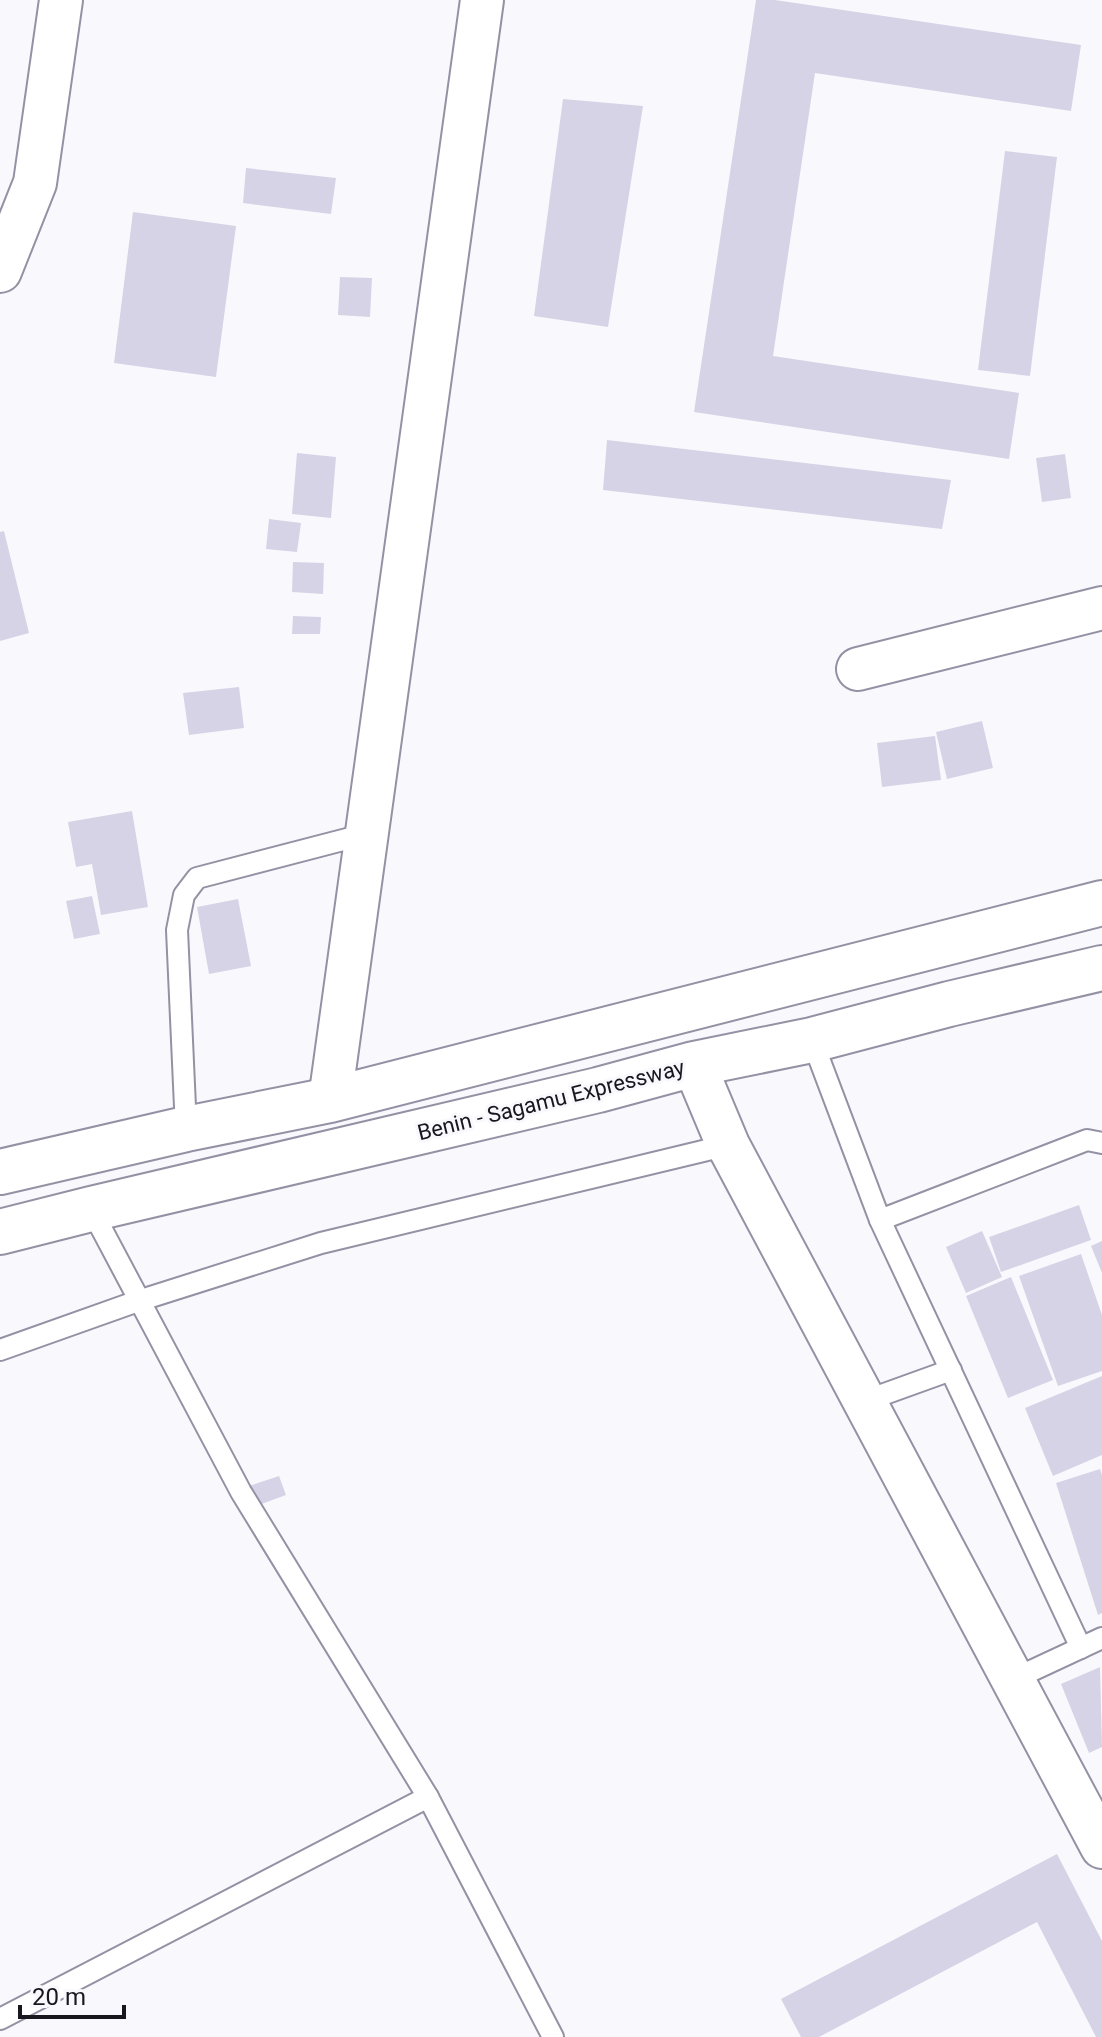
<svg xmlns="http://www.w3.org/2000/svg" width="1102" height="2037" viewBox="0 0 1102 2037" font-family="Roboto,sans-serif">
  <rect width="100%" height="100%" fill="#f9f9fd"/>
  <!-- building -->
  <g fill="#d6d3e7">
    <path d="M 756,0 L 775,0 L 1081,45 L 1071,111 L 815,73 L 773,356 L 1019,393 L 1009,459 L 694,412 Z"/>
    <path d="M 563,99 L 643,106 L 608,327 L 534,316 Z"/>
    <path d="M 1005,151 L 1057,157 L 1030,376 L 978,370 Z"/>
    <path d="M 246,168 L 336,178 L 331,214 L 243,203 Z"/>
    <path d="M 133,212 L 236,226 L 216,377 L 114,363 Z"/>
    <path d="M 340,277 L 372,278 L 370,317 L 338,315 Z"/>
    <path d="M 607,440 L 951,480 L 942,529 L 603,490 Z"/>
    <path d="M 297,453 L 336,457 L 331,518 L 292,514 Z"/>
    <path d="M 1065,454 L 1071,498 L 1042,502 L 1036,458 Z"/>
    <path d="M 269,519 L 301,523 L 297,552 L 266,549 Z"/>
    <path d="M 4,531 L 29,633 L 0,641 L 0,532 Z"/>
    <path d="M 293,562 L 324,563 L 323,594 L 292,592 Z"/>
    <path d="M 293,616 L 321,617 L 320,634 L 292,634 Z"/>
    <path d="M 239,687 L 244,728 L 189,735 L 183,693 Z"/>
    <path d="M 982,721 L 993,768 L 947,779 L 936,732 Z"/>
    <path d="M 935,736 L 941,780 L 882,787 L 877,743 Z"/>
    <path d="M 132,811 L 148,907 L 101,915 L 92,864 L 76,867 L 68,822 Z"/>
    <path d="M 92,896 L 100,934 L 74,939 L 66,901 Z"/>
    <path d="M 238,899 L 251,966 L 209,974 L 197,907 Z"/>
    <path d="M 1079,1205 L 1091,1240 L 1001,1272 L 989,1237 Z"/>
    <path d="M 982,1231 L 1002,1277 L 966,1293 L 946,1247 Z"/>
    <path d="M 1102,1241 L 1102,1273 L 1091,1246 Z"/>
    <path d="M 1081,1254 L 1102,1315 L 1102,1371 L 1058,1386 L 1019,1276 Z"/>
    <path d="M 1011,1277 L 1053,1380 L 1008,1398 L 966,1296 Z"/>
    <path d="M 1102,1376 L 1102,1455 L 1053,1476 L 1025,1408 Z"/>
    <path d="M 1100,1469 L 1102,1475 L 1102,1613 L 1098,1615 L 1056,1483 Z"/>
    <path d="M 279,1476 L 286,1495 L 253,1507 L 246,1487 Z"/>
    <path d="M 1100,1667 L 1102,1747 L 1089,1753 L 1061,1684 Z"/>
    <path d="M 1057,1854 L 1102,1941 L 1102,2037 L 1096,2037 L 1037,1922 L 819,2037 L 801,2037 L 781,1999 Z"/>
  </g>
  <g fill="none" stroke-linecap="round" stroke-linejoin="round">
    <defs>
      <g id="service">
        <path d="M 812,1040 L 880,1220 L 1081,1648"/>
        <path d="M 186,1129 L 177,930 L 184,895 L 197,878 L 366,834"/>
        <path d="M 91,1209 L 241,1492 L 428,1797 L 553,2037"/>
        <path d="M 880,1220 L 1087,1140 L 1102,1143"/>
        <path d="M 0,1350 L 138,1301 L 321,1243 L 728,1145"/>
        <path d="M 865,1401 L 951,1370"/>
        <path d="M 1014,1679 L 1102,1638"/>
        <path d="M 0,2019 L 428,1797"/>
      </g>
      <g id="minor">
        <path d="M 0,271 L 35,183 L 61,0"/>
        <path d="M 858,669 L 1102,608"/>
        <path d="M 694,1064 L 728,1145 L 1102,1847"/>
        <path d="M 330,1100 L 482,0"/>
      </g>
      <g id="trunk">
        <path d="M 0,1172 L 186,1129 L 330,1100 L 1102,903"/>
        <path d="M 0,1232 L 91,1209 L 598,1090 L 694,1064 L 812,1040 L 949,1004 L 1102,968"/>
      </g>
    </defs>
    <!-- service casing -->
    <use href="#service" stroke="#9591a4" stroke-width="24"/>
    <!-- minor casing -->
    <use href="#minor" stroke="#9591a4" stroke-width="46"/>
    <!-- trunk casing -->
    <use href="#trunk" stroke="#9591a4" stroke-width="48"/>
    <!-- service -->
    <use href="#service" stroke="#fff" stroke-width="20"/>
    <!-- minor -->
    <use href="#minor" stroke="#fff" stroke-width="42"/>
    <!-- trunk -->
    <use href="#trunk" stroke="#fff" stroke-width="44"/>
  </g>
  <g text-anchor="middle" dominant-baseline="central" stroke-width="6" stroke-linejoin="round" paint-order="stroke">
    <!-- street labels -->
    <g font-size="22" fill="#18171e" stroke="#f9f9fd">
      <text transform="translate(551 1100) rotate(-14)">Benin - Sagamu Expressway</text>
    </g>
  </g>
  <!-- scale -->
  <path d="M20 2005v12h104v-12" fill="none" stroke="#18171e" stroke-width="4"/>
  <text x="32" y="2005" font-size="24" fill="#18171e" stroke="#f9f9fd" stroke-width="6" paint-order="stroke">20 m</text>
</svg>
